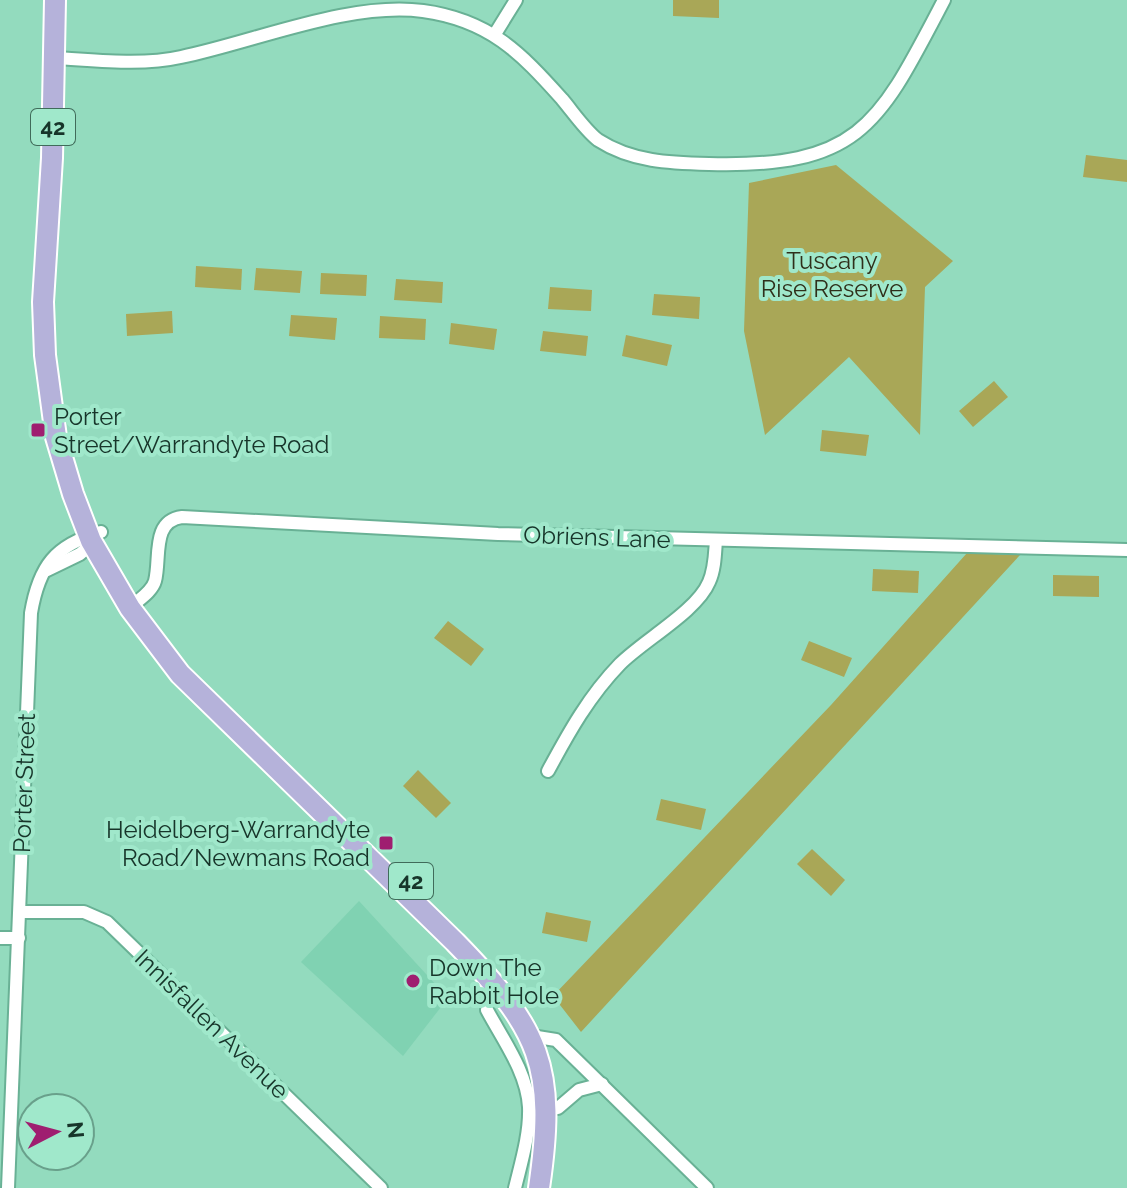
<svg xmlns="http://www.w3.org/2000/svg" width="1127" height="1188" viewBox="0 0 1127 1188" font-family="Raleway,sans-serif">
  <rect width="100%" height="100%" fill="#93dbbe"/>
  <!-- built -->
  <path fill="#80d2b2" d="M 359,901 L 448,998 L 403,1056 L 301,962 Z"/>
  <!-- green -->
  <g fill="#a9a757">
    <path d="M 673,0 L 719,0 L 719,18 L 673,16 Z"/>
    <path d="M 1086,155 L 1127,160 L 1127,182 L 1083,177 Z"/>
    <path d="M 836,165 L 953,261 L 925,287 L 920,435 L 849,357 L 765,435 L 744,331 L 749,183 Z"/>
    <path d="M 196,266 L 242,269 L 241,290 L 195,287 Z"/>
    <path d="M 256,268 L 302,271 L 300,293 L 254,290 Z"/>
    <path d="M 321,273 L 367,275 L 366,296 L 320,294 Z"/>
    <path d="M 396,279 L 443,282 L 442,303 L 394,300 Z"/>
    <path d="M 550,287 L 592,290 L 591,311 L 548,309 Z"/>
    <path d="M 654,294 L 700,297 L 699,319 L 652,315 Z"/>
    <path d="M 172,311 L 173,333 L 127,336 L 126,314 Z"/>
    <path d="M 291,315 L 337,318 L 335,340 L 289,336 Z"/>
    <path d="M 380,316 L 426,319 L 425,340 L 379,338 Z"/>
    <path d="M 451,323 L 497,329 L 494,350 L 449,344 Z"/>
    <path d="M 543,331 L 588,336 L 586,356 L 540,351 Z"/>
    <path d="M 626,335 L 672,345 L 667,366 L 622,356 Z"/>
    <path d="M 994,381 L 1008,397 L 973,427 L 959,411 Z"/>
    <path d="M 822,430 L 869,435 L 866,456 L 820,451 Z"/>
    <path d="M 967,553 L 1020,555 L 581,1032 L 553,996 L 831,705 Z"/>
    <path d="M 873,569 L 919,571 L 918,593 L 872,591 Z"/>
    <path d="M 1053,575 L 1099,576 L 1099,597 L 1053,596 Z"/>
    <path d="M 448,621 L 484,649 L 471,666 L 434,638 Z"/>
    <path d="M 809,641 L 852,658 L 844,677 L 801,660 Z"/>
    <path d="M 418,770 L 451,803 L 436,818 L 403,786 Z"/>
    <path d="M 661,799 L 706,809 L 701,830 L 656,820 Z"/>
    <path d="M 812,849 L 845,880 L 831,896 L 797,864 Z"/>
    <path d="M 546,912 L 591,921 L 587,942 L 542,933 Z"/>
  </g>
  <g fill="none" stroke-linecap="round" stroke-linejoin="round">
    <defs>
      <g id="street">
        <path d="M 495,34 L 516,0"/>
        <path d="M 54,58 C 95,60 141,66 181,57 C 254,42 350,1 423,11 C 489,20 520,52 562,99 C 573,112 585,130 598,140 C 632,162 670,163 709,164 C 861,168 879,124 944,0"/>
        <path d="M 47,570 L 80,554 L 95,541"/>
        <path d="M 130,608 C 138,600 152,592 155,581 C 161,558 151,521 182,517 L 498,534 L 1127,550"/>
        <path d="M 548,771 C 569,732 589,696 620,664 C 644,640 697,611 709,582 C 715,569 715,553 716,540"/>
        <path d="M 20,912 L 84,912 L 107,922 L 381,1188"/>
        <path d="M 0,938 L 19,938"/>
        <path d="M 487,1010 C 503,1040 527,1072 529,1107 C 530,1134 521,1163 515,1188"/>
        <path d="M 531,1036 L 556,1040 L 707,1188"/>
        <path d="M 558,1108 L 579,1090 L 602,1084"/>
        <path d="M 8,1188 L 31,613 C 39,566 55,545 101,532"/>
      </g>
      <path id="primary" d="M 55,0 L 52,158 L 43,302 L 45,355 L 56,437 L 73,494 L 91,541 L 130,608 L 180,674 L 455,942 C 540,1029 557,1066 539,1188"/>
    </defs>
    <!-- street casing -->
    <use href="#street" stroke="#69b195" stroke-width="16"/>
    <!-- primary casing -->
    <use href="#primary" stroke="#fff" stroke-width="24"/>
    <!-- street -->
    <use href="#street" stroke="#fff" stroke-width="12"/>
    <!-- primary -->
    <use href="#primary" stroke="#b5b2da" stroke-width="20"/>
  </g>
  <!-- markers -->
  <g fill="#9f1e70" stroke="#a0e8cb" stroke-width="3">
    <rect x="30" y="422" width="16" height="16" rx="4"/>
    <rect x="378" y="835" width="16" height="16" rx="4"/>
    <circle cx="413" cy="981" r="8"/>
  </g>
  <g text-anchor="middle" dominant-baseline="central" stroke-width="8" stroke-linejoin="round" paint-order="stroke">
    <!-- shield labels -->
    <g fill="#a0e8cb" stroke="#406b5a" stroke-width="2">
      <rect x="31" y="109" width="44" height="36" rx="6"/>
      <rect x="389" y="863" width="44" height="36" rx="6"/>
    </g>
    <g font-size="22" font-weight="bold" fill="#17352a">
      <text x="53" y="127">42</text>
      <text x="411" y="881">42</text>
    </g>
    <!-- park labels -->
    <g font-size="24" fill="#2f2f1a" stroke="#a0e8cb">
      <text x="832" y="260">Tuscany<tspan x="832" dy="28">Rise Reserve</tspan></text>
    </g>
    <!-- poi labels -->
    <g font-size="24" fill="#17352a" stroke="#a0e8cb" text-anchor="start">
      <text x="54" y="416">Porter<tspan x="54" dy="28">Street/Warrandyte Road</tspan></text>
      <text x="370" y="829" text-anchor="end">Heidelberg-Warrandyte<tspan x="370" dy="28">Road/Newmans Road</tspan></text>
      <text x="429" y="967">Down The<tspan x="429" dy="28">Rabbit Hole</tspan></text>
    </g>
    <!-- street labels -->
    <g font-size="24" fill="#17352a" stroke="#a0e8cb">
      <text transform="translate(597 537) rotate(2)">Obriens Lane</text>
      <text transform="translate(24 783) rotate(-88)">Porter Street</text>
      <text transform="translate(212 1024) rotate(44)">Innisfallen Avenue</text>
    </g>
  </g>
  <!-- north arrow -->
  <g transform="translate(56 1132) rotate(84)"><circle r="38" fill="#a0e8cb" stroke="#69a08b" stroke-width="2"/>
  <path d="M0-6L14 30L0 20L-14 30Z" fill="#9f1e70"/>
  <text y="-12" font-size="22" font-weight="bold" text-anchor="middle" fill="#17352a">N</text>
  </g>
</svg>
